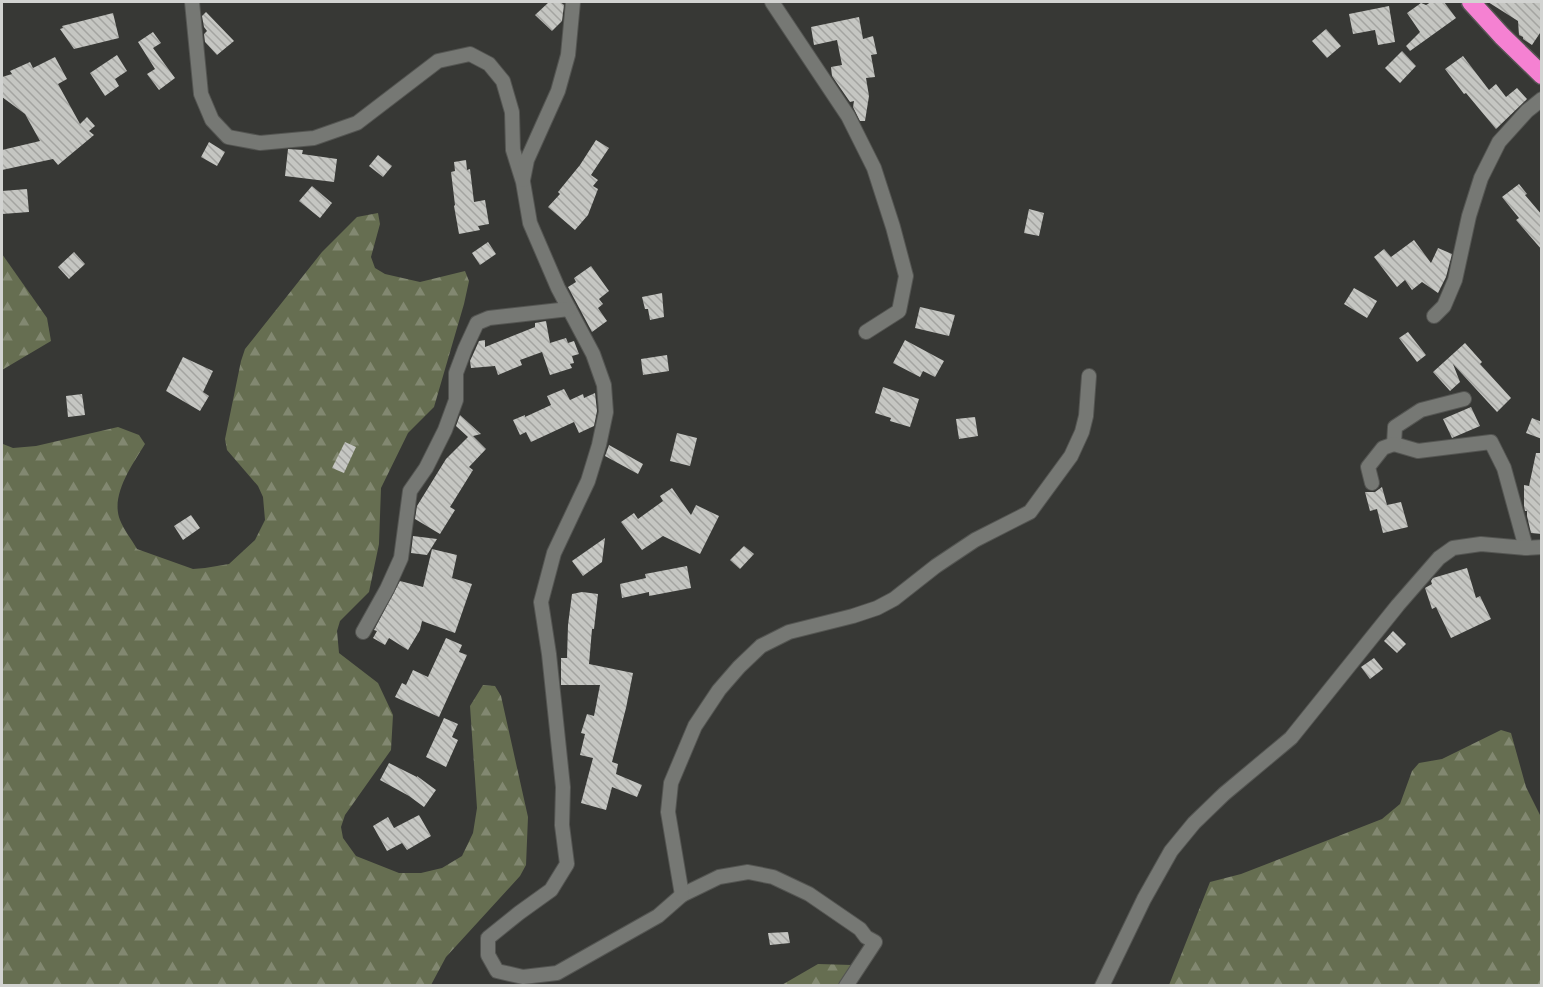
<svg xmlns="http://www.w3.org/2000/svg" width="1543" height="987" viewBox="0 0 1543 987" font-family="'PT Serif',serif">
  <defs>
    <pattern id="forest-firs" width="22" height="20" patternUnits="userSpaceOnUse" patternTransform="scale(1.5)"><rect width="22" height="20" fill="#666e51"/><path d="M5 1l3.5 6h-7zM16 11l3.5 6h-7z" fill="#828871"/></pattern>
    <pattern id="building-back-hatch" width="6" height="6" patternUnits="userSpaceOnUse" patternTransform="scale(1.5)"><rect width="6" height="6" fill="#c5c6c2"/><path d="M-1 5l2 2M0 0l6 6M5-1l2 2" fill="none" stroke="#a4a4a1"/></pattern>
  </defs>
  <rect width="100%" height="100%" fill="#373835"/>
  <!-- forest -->
  <g fill="url(#forest-firs)">
    <path d="M 378,213 L 380,224 L 371,257 L 375,268 L 385,274 L 420,282 L 465,271 L 469,281 L 464,304 L 434,407 L 408,433 L 381,488 L 379,544 L 369,592 L 340,621 L 337,631 L 339,653 L 378,683 L 393,715 L 391,750 L 345,815 L 341,827 L 343,838 L 356,856 L 399,873 L 421,873 L 442,868 L 462,856 L 473,833 L 477,808 L 470,706 L 483,685 L 495,686 L 501,696 L 528,817 L 526,865 L 520,876 L 446,957 L 431,985 L 2,985 L 2,442 L 3,444 L 13,448 L 36,446 L 118,427 L 139,435 L 145,444 C 133,464 110,495 120,520 C 124,530 132,540 137,549 L 193,569 L 205,568 L 229,564 L 255,540 L 265,520 L 263,497 L 258,486 L 227,450 L 225,439 L 241,361 L 245,349 L 322,252 L 357,217 Z"/>
    <path d="M 2,254 L 47,318 L 51,341 L 2,370 Z"/>
    <path d="M 1501,730 L 1511,733 L 1526,787 L 1541,817 L 1541,985 L 1169,985 L 1210,882 L 1241,874 L 1382,819 L 1400,804 L 1412,771 L 1419,763 L 1442,759 Z"/>
    <path d="M 818,964 L 852,965 L 847,985 L 780,986 Z"/>
  </g>
  <!-- building -->
  <g fill="url(#building-back-hatch)">
    <path d="M 549,2 L 560,2 L 564,5 L 562,21 L 552,31 L 535,15 Z"/>
    <path d="M 1431,2 L 1444,2 L 1456,18 L 1410,51 L 1406,46 L 1420,32 L 1407,13 L 1421,3 L 1426,5 Z"/>
    <path d="M 1488,2 L 1542,2 L 1542,30 L 1532,45 L 1523,39 L 1523,37 L 1519,35 L 1518,21 Z"/>
    <path d="M 1389,6 L 1395,42 L 1378,45 L 1375,30 L 1353,34 L 1349,14 Z"/>
    <path d="M 206,12 L 234,41 L 217,55 L 205,42 L 204,34 L 207,31 L 204,27 L 202,16 Z"/>
    <path d="M 113,13 L 119,38 L 74,49 L 60,29 L 63,28 L 62,26 Z"/>
    <path d="M 859,17 L 863,39 L 873,36 L 877,54 L 871,55 L 875,77 L 866,78 L 869,96 L 865,121 L 860,121 L 853,107 L 854,101 L 850,102 L 832,76 L 831,67 L 842,65 L 837,40 L 814,45 L 811,27 Z"/>
    <path d="M 1326,29 L 1341,46 L 1327,58 L 1312,41 Z"/>
    <path d="M 153,32 L 161,43 L 153,48 L 175,78 L 159,90 L 147,74 L 155,69 L 138,42 Z"/>
    <path d="M 1402,51 L 1416,66 L 1400,83 L 1385,68 Z"/>
    <path d="M 117,55 L 127,71 L 115,79 L 119,86 L 105,96 L 90,73 Z"/>
    <path d="M 1463,56 L 1489,90 L 1496,84 L 1506,97 L 1517,88 L 1527,99 L 1496,129 L 1466,93 L 1464,94 L 1445,69 Z"/>
    <path d="M 55,57 L 67,79 L 58,84 L 80,124 L 87,117 L 95,126 L 89,131 L 94,135 L 58,165 L 53,159 L 2,170 L 2,150 L 40,141 L 25,114 L 2,97 L 2,77 L 12,74 L 10,71 L 30,62 L 33,68 Z"/>
    <path d="M 596,140 L 609,148 L 591,175 L 598,180 L 593,186 L 598,189 L 588,215 L 575,230 L 548,207 L 560,194 L 558,192 L 580,165 Z"/>
    <path d="M 209,142 L 225,152 L 217,166 L 201,157 Z"/>
    <path d="M 288,149 L 303,150 L 302,154 L 337,159 L 334,182 L 285,176 Z"/>
    <path d="M 378,155 L 392,166 L 383,177 L 369,166 Z"/>
    <path d="M 466,160 L 467,170 L 470,169 L 474,202 L 485,200 L 489,224 L 478,226 L 480,230 L 459,234 L 454,206 L 455,205 L 451,172 L 455,171 L 454,162 Z"/>
    <path d="M 1519,184 L 1527,194 L 1525,195 L 1542,215 L 1542,250 L 1516,220 L 1519,218 L 1502,197 Z"/>
    <path d="M 312,186 L 332,203 L 320,218 L 299,201 Z"/>
    <path d="M 27,189 L 29,212 L 2,214 L 2,191 Z"/>
    <path d="M 1029,209 L 1044,213 L 1039,236 L 1024,233 Z"/>
    <path d="M 1414,240 L 1431,263 L 1438,248 L 1452,254 L 1446,277 L 1438,293 L 1422,282 L 1412,290 L 1405,280 L 1397,287 L 1374,257 L 1384,249 L 1391,257 Z"/>
    <path d="M 488,242 L 496,254 L 480,265 L 472,253 Z"/>
    <path d="M 74,252 L 85,264 L 69,279 L 58,267 Z"/>
    <path d="M 591,266 L 609,291 L 599,299 L 603,304 L 598,308 L 607,321 L 592,332 L 568,287 L 576,282 L 574,278 Z"/>
    <path d="M 1354,288 L 1377,301 L 1367,318 L 1344,304 Z"/>
    <path d="M 662,293 L 664,317 L 650,320 L 648,309 L 645,309 L 642,297 Z"/>
    <path d="M 920,307 L 955,315 L 949,336 L 915,328 Z"/>
    <path d="M 546,321 L 550,343 L 566,338 L 568,343 L 574,341 L 579,354 L 572,356 L 574,363 L 570,364 L 572,368 L 550,375 L 542,352 L 520,360 L 522,365 L 498,375 L 495,366 L 471,368 L 470,361 L 479,341 L 485,340 L 485,347 L 535,327 L 535,323 Z"/>
    <path d="M 1408,332 L 1426,355 L 1417,362 L 1399,338 Z"/>
    <path d="M 905,340 L 944,361 L 935,377 L 923,371 L 920,377 L 893,363 Z"/>
    <path d="M 1465,343 L 1482,362 L 1480,364 L 1511,398 L 1497,412 L 1453,364 L 1460,382 L 1450,391 L 1433,372 Z"/>
    <path d="M 667,355 L 669,371 L 643,375 L 641,359 Z"/>
    <path d="M 183,357 L 213,371 L 203,392 L 209,396 L 200,411 L 166,391 Z"/>
    <path d="M 883,387 L 919,399 L 910,427 L 890,421 L 891,418 L 875,413 Z"/>
    <path d="M 564,389 L 570,400 L 583,394 L 584,398 L 595,393 L 597,411 L 594,426 L 579,433 L 574,422 L 531,442 L 526,432 L 520,435 L 513,420 L 525,415 L 525,417 L 551,405 L 547,396 Z"/>
    <path d="M 82,394 L 85,415 L 68,417 L 66,396 Z"/>
    <path d="M 1471,407 L 1480,426 L 1452,438 L 1443,419 Z"/>
    <path d="M 460,415 L 481,434 L 473,436 L 486,449 L 469,467 L 473,470 L 450,507 L 455,510 L 440,534 L 415,519 L 417,506 L 446,459 L 468,437 L 456,426 Z"/>
    <path d="M 975,417 L 978,436 L 959,439 L 956,419 Z"/>
    <path d="M 1532,418 L 1542,422 L 1542,439 L 1526,433 Z"/>
    <path d="M 677,433 L 697,438 L 690,466 L 670,461 Z"/>
    <path d="M 345,442 L 356,447 L 344,473 L 332,468 Z"/>
    <path d="M 609,445 L 643,464 L 638,474 L 605,456 Z"/>
    <path d="M 1536,453 L 1542,453 L 1542,534 L 1531,533 L 1527,516 L 1527,511 L 1525,511 L 1524,506 L 1524,485 L 1529,486 Z"/>
    <path d="M 1382,487 L 1387,505 L 1401,502 L 1408,527 L 1383,533 L 1377,509 L 1370,511 L 1365,492 L 1375,492 Z"/>
    <path d="M 672,488 L 691,515 L 696,505 L 719,516 L 700,554 L 663,536 L 642,550 L 621,522 L 634,513 L 638,519 L 663,501 L 660,496 Z"/>
    <path d="M 191,515 L 200,528 L 183,540 L 174,526 Z"/>
    <path d="M 413,536 L 437,539 L 427,555 L 411,553 Z"/>
    <path d="M 605,538 L 602,562 L 583,576 L 572,561 Z"/>
    <path d="M 744,546 L 754,554 L 740,569 L 730,560 Z"/>
    <path d="M 432,549 L 457,555 L 452,578 L 472,584 L 455,633 L 422,621 L 420,630 L 408,650 L 389,638 L 385,645 L 373,638 L 377,631 L 374,630 L 400,581 L 423,587 Z"/>
    <path d="M 687,566 L 691,588 L 649,596 L 649,592 L 622,598 L 620,584 L 646,578 L 645,574 Z"/>
    <path d="M 1467,568 L 1476,598 L 1480,596 L 1491,619 L 1451,638 L 1436,607 L 1432,609 L 1425,588 L 1432,584 L 1431,581 L 1433,578 Z"/>
    <path d="M 582,592 L 598,594 L 594,629 L 592,629 L 589,664 L 633,673 L 626,708 L 612,762 L 618,764 L 616,774 L 642,785 L 637,797 L 612,787 L 606,810 L 581,803 L 593,758 L 580,755 L 585,734 L 581,733 L 587,714 L 594,716 L 600,685 L 561,685 L 561,658 L 567,658 L 568,625 L 572,594 Z"/>
    <path d="M 1393,631 L 1406,644 L 1397,653 L 1384,641 Z"/>
    <path d="M 446,638 L 462,645 L 459,652 L 467,655 L 439,717 L 395,697 L 402,683 L 406,685 L 413,670 L 428,677 Z"/>
    <path d="M 1374,658 L 1383,669 L 1370,679 L 1361,667 Z"/>
    <path d="M 444,718 L 458,724 L 452,737 L 458,740 L 446,767 L 426,757 Z"/>
    <path d="M 389,763 L 417,777 L 417,776 L 436,790 L 424,807 L 409,796 L 380,780 Z"/>
    <path d="M 419,815 L 431,836 L 407,850 L 402,843 L 387,851 L 373,826 L 388,817 L 394,828 Z"/>
    <path d="M 788,932 L 790,943 L 770,945 L 768,933 Z"/>
  </g>
  <g fill="none" stroke-linecap="round" stroke-linejoin="round">
    <defs>
      <g id="street">
        <path d="M 192,2 L 201,94 L 212,120 L 228,137 L 260,143 L 314,138 L 357,123 L 438,61 L 470,54 L 489,64 L 503,81 L 512,112 L 513,150 L 523,182 L 530,223 L 558,288 L 593,354 L 604,385 L 606,412 L 599,445 L 588,481 L 554,553 L 541,602 L 549,654 L 563,787 L 562,825 L 567,864 L 551,890 L 519,913 L 488,938 L 488,955 L 497,971 L 523,977 L 557,973 L 658,916 L 682,895 L 719,877 L 748,872 L 773,877 L 809,894 L 860,929 L 866,937 L 875,942 L 846,986"/>
        <path d="M 772,2 L 848,116 L 874,168 L 893,227 L 906,276 L 899,311 L 866,332"/>
        <path d="M 523,180 L 527,160 L 558,91 L 568,55 L 573,2"/>
        <path d="M 1434,316 L 1444,306 L 1455,280 L 1469,216 L 1481,178 L 1499,142 L 1527,111 L 1542,99"/>
        <path d="M 1464,399 L 1421,410 L 1395,427 L 1394,444 L 1418,451 L 1491,442 L 1504,468 L 1526,548"/>
        <path d="M 1372,483 L 1368,467 L 1383,448 L 1394,444"/>
        <path d="M 363,632 L 387,589 L 401,558 L 410,491 L 426,468 L 445,430 L 456,400 L 456,373 L 465,349 L 477,323 L 489,318 L 569,309"/>
        <path d="M 682,895 L 668,812 L 671,783 L 695,726 L 719,690 L 739,667 L 761,646 L 789,632 L 853,616 L 877,608 L 894,599 L 936,566 L 975,540 L 1030,512 L 1071,456 L 1082,432 L 1086,416 L 1089,376"/>
        <path d="M 1102,986 L 1144,899 L 1171,851 L 1194,823 L 1224,794 L 1291,738 L 1398,605 L 1439,558 L 1453,548 L 1481,544 L 1526,548 L 1542,547"/>
      </g>
      <path id="highway" d="M 1471,2 L 1502,36 L 1542,75"/>
    </defs>
    <!-- street casing -->
    <use href="#street" stroke="#545552" stroke-width="16"/>
    <!-- highway casing -->
    <use href="#highway" stroke="#545552" stroke-width="21"/>
    <!-- street -->
    <use href="#street" stroke="#767874" stroke-width="14"/>
    <!-- highway -->
    <use href="#highway" stroke="#f581d2" stroke-width="18"/>
  </g>
  <!-- border -->
  <rect width="1543" height="987" fill="none" stroke="#d2d3d1" stroke-width="6"/>
</svg>
